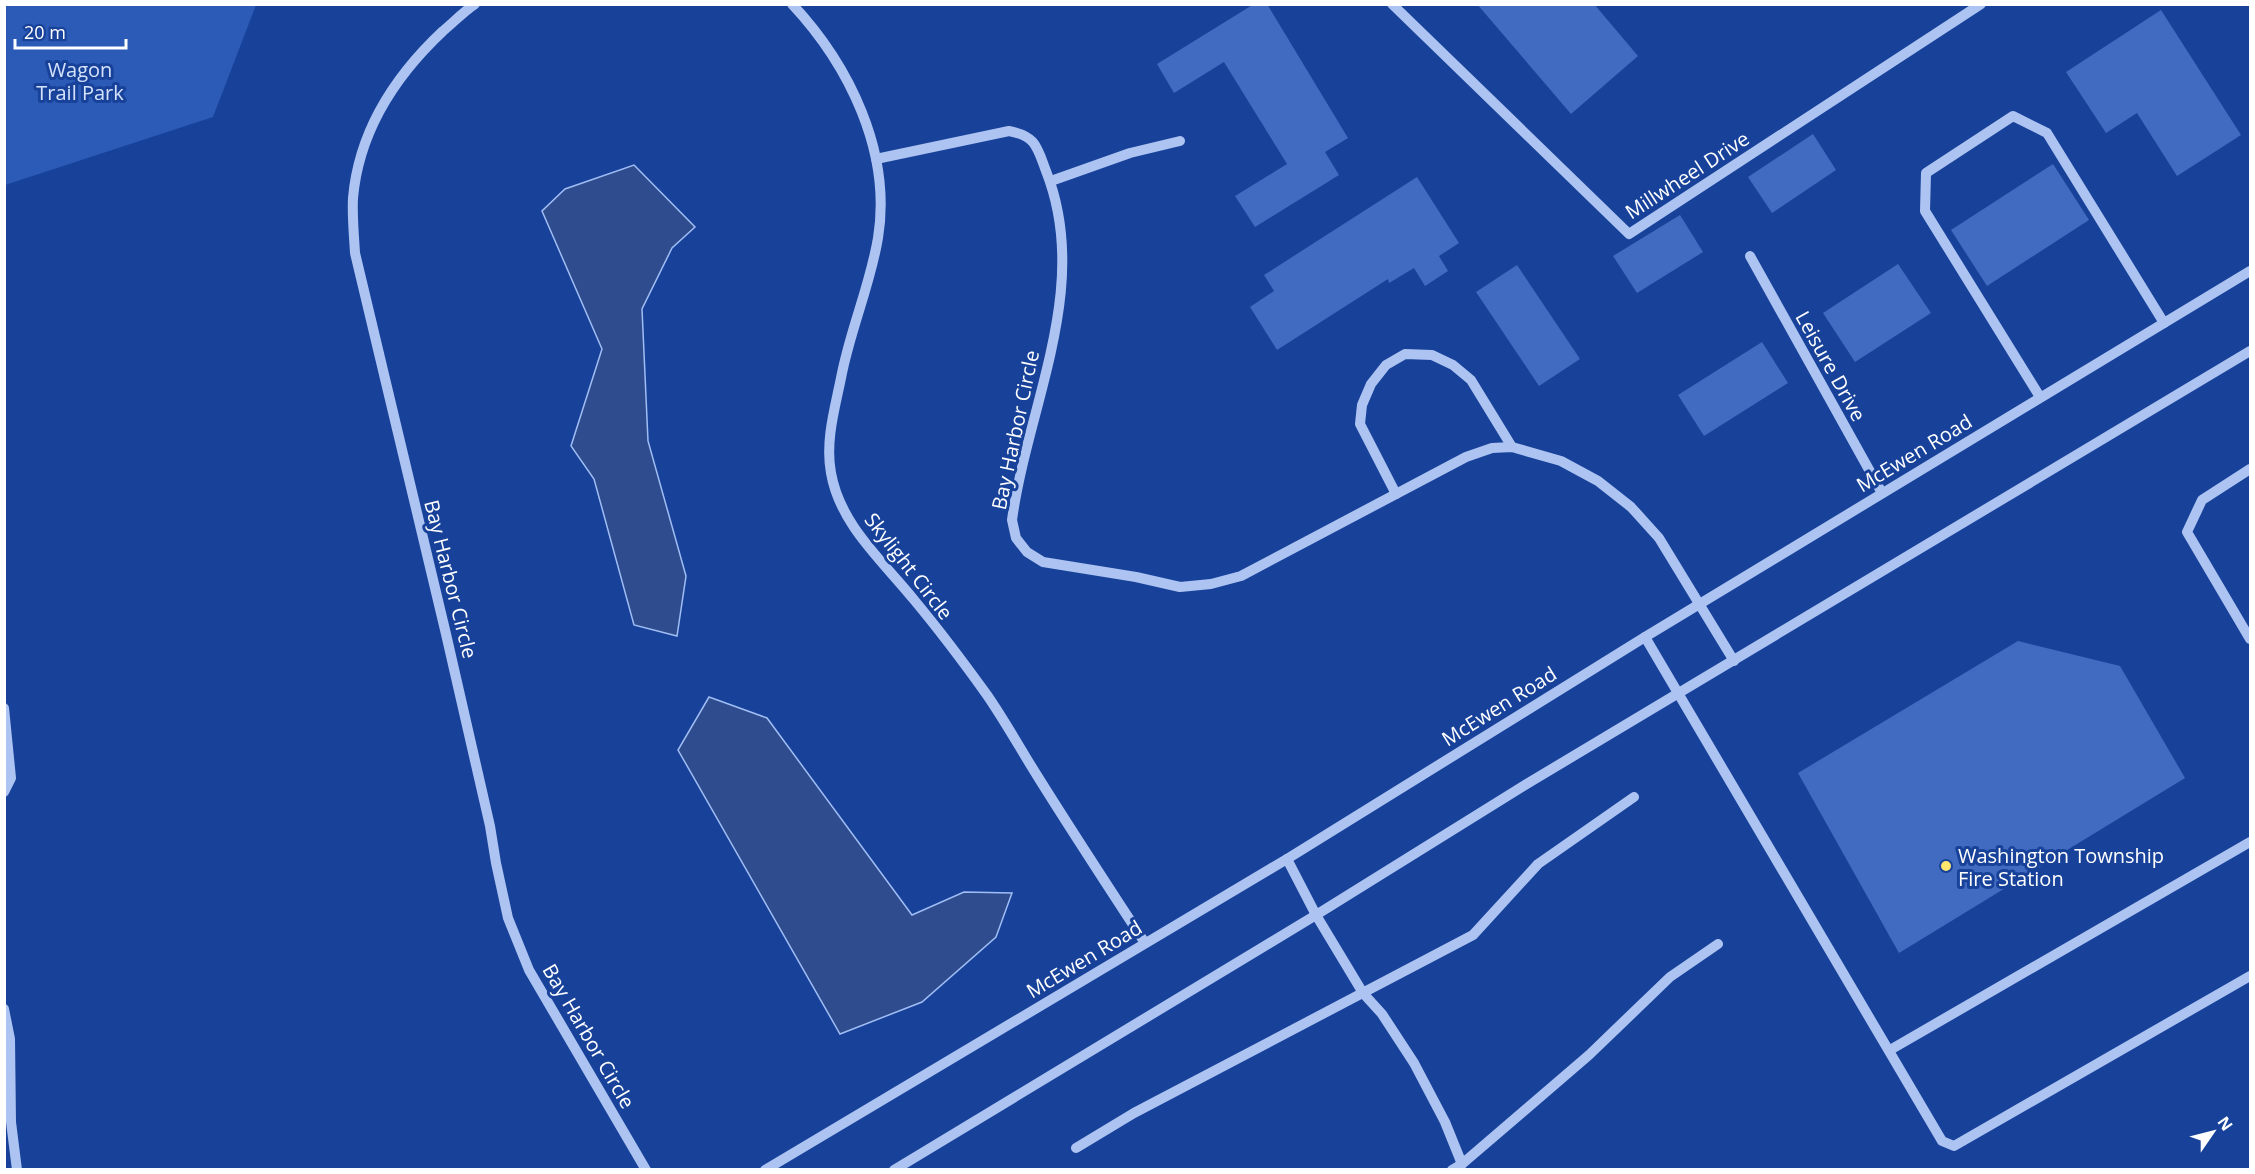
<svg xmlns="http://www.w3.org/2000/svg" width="2255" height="1174" viewBox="0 0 2255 1174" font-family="'Open Sans',sans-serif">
  <rect width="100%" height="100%" fill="#18429a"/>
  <!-- green -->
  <path fill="#2b5bb7" d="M 4,5 L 5,4 L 256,5 L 213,117 L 5,185 Z"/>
  <!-- water -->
  <g fill="#2f4d8e" stroke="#a0bdf4" stroke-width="1.5">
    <path d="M 634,165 L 695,227 L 672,248 L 642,309 L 648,441 L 686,576 L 677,636 L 634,625 L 594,479 L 571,446 L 602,349 L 542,211 L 565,189 Z"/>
    <path d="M 709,697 L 767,718 L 912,915 L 964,892 L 1012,893 L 996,937 L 922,1002 L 840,1034 L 678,750 Z"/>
  </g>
  <!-- building -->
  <g fill="#416bc1">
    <path d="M 1254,4 L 1267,4 L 1348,138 L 1325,152 L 1339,175 L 1255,227 L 1235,196 L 1287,164 L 1224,62 L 1174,93 L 1157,64 Z"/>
    <path d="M 1477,4 L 1594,4 L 1638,56 L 1571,114 Z"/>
    <path d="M 2161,10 L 2241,135 L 2177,176 L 2137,113 L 2106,133 L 2066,72 Z"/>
    <path d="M 1813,134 L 1836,170 L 1772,213 L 1748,177 Z"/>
    <path d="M 2053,164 L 2089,220 L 1987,286 L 1951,230 Z"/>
    <path d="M 1417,177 L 1459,243 L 1439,256 L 1448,271 L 1425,286 L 1414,268 L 1389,283 L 1388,279 L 1277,350 L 1250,307 L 1274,291 L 1264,275 Z"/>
    <path d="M 1680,215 L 1703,252 L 1637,293 L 1613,256 Z"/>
    <path d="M 1898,264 L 1931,313 L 1855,362 L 1823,313 Z"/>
    <path d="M 1517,265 L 1580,359 L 1539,386 L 1476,292 Z"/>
    <path d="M 1762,342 L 1788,383 L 1704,436 L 1678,395 Z"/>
    <path d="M 2018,641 L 2120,666 L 2185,778 L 1899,953 L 1798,773 Z"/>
  </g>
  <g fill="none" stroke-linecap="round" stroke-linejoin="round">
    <!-- minor -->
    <g stroke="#adc4f2" stroke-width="10">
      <path d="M 475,4 C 463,12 454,22 443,31 C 395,76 359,130 353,198 C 352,216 354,235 355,253 L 446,634 L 490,826 L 496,863 L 508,918 L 529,970 L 646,1170"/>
      <path d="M 792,4 C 849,65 892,152 878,238 C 870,286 850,330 841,378 C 835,408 825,441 831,473 C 840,525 883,561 915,601 C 940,631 964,663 987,695 C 1005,721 1021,750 1038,777 C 1073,833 1109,888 1145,943"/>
      <path d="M 1392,4 L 1629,234 L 1981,4"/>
      <path d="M 876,159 L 1009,131 C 1036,136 1037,147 1046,171 C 1092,287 1028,404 1012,520 L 1016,538 L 1027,552 L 1043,562 L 1136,577 L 1180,587 L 1211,584 L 1241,576 L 1466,457 L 1492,448 L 1512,447 L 1561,461 L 1598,481 L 1631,507 L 1659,538 L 1734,661"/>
      <path d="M 1051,181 L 1130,153 L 1180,141"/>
      <path d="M 1750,256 L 1882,493"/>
      <path d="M 2040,397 L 1925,211 L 1926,173 L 2013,116 L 2047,133 L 2164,323"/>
      <path d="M 2250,469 L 2202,500 L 2187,532 L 2250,639"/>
      <path d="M 1396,494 L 1360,424 L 1362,405 L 1371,384 L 1386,365 L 1405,354 L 1432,355 L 1453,365 L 1471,380 L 1512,447"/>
      <path d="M 1645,637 L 1942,1141 L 1954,1146 L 2250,976"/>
      <path d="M 4,708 L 11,778 L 4,792"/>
      <path d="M 1287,859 L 1316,915 L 1363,993 L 1382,1014 L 1414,1063 L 1445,1122 L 1462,1164"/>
      <path d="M 4,1009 L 10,1039 L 11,1122 L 17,1170"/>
      <path d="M 1890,1050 L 2250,842"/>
      <path d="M 1076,1148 L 1134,1113 L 1473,935 L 1538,864 L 1634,797"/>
      <path d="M 765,1170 L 1287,859 L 1645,637 L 2250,271"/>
      <path d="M 894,1170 L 1316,915 L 1530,782 L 2250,351"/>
      <path d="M 1452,1170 L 1462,1164 L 1589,1055 L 1670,977 L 1718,944"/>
    </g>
  </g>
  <!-- markers -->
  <circle fill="#ffe56e" stroke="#18429a" stroke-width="2" cx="1946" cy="866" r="6"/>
  <g text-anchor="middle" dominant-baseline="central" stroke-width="6" stroke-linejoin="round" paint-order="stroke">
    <!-- park labels -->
    <g font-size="20" fill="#d4e2fc" stroke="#18429a">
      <text x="80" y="69">Wagon<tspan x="80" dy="23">Trail Park</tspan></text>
    </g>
    <!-- street labels -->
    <g font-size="20" fill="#fff" stroke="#18429a">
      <text transform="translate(1687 175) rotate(-33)">Millwheel Drive</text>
      <text transform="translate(1831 366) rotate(61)">Leisure Drive</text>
      <text transform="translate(1015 430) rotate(-78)">Bay Harbor Circle</text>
      <text transform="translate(1914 453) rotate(-31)">McEwen Road</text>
      <text transform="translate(909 566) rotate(52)">Skylight Circle</text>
      <text transform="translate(451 579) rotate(76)">Bay Harbor Circle</text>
      <text transform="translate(1499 706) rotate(-32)">McEwen Road</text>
      <text transform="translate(1084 959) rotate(-31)">McEwen Road</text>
      <text transform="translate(589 1036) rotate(60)">Bay Harbor Circle</text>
    </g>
    <!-- poi labels -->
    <g font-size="20" fill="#fff" stroke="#18429a" text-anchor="start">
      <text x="1958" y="855">Washington Township<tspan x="1958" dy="23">Fire Station</tspan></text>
    </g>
  </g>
  <!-- border -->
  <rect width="2255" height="1174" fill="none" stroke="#ffffff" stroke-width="12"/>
  <!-- north arrow -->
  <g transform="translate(2213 1132) rotate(55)" stroke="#18429a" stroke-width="4.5" paint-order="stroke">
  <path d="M0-4.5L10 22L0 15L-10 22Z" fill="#ffffff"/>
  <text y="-9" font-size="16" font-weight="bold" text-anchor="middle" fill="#ffffff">N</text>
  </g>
  <!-- scale -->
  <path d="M15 39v9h111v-9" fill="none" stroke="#ffffff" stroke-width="3"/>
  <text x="24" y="39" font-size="18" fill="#ffffff" stroke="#18429a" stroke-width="4.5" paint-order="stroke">20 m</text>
</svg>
